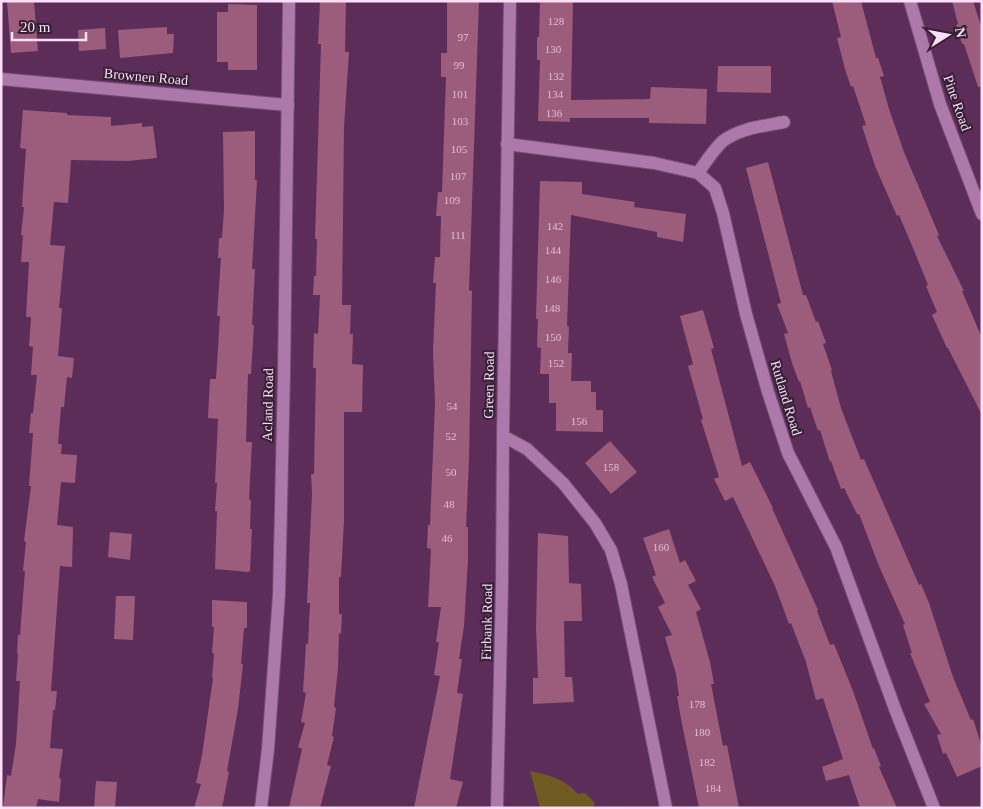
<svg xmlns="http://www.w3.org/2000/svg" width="983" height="809" viewBox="0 0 983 809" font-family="'Times New Roman',serif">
  <rect width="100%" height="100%" fill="#5d2d5a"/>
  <!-- green -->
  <path fill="#6f5b22" d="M 530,771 C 551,776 563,778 578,794 L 585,793 L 595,803 L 592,808 L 540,808 Z"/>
  <!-- building -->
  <g fill="#9c5c7c">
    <path d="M 7,1 L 34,1 L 38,51 L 11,53 Z"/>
    <path d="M 320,1 L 346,1 L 345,52 L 349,52 L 344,127 L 342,305 L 351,305 L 350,334 L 353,334 L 352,364 L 363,365 L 362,412 L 344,412 L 344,520 L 341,577 L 339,577 L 339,614 L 342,614 L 341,634 L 339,633 L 338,668 L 334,707 L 336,708 L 332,736 L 334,737 L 327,765 L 331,766 L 320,808 L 289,808 L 302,749 L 298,747 L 305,723 L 301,722 L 306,693 L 303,692 L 306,644 L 308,644 L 310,603 L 307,603 L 312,494 L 311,474 L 314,474 L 316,368 L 313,368 L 314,333 L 318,334 L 320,295 L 313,295 L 314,276 L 316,276 L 317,239 L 315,239 L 321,44 L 318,44 Z"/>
    <path d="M 447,1 L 479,1 L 469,290 L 472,291 L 469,460 L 466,527 L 468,527 L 468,559 L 464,626 L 459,659 L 462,659 L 457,693 L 463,694 L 450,779 L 463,782 L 456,808 L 414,808 L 440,676 L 434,675 L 439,642 L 436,642 L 441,607 L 428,607 L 431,549 L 427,548 L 428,525 L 430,525 L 435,403 L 433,351 L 436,283 L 433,283 L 435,257 L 440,257 L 441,216 L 436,216 L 438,192 L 442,192 L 446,77 L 441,77 L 441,53 L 447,53 Z"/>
    <path d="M 540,1 L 573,1 L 571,100 L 650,99 L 651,87 L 707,89 L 706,124 L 649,123 L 649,118 L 570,118 L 570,122 L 538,121 L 540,60 L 537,60 L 537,37 L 539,37 Z"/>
    <path d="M 832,1 L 861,1 L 876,58 L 878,58 L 884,76 L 880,77 L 889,109 L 904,152 L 939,235 L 937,236 L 964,291 L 962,291 L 982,338 L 982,415 L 948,348 L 947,348 L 932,315 L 937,312 L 926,286 L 928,285 L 913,248 L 899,215 L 897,216 L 875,166 L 862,126 L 866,125 L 853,86 L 851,87 L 845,69 L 837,38 L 841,37 Z"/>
    <path d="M 952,1 L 973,1 L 982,29 L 982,86 L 978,87 L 964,44 L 962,44 L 956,25 L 958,24 Z"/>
    <path d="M 228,4 L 257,5 L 257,70 L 228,70 L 228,62 L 217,62 L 217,12 L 228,12 Z"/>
    <path d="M 167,27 L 167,34 L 174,34 L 173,53 L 120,58 L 118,30 Z"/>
    <path d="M 105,28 L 106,49 L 79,51 L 78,30 Z"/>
    <path d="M 718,66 L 771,66 L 771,93 L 717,92 Z"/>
    <path d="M 23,110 L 67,113 L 67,115 L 111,117 L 111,126 L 142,123 L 142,127 L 153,126 L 157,158 L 128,161 L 71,160 L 68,203 L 54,202 L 50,245 L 65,246 L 59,308 L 62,308 L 58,356 L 74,358 L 72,378 L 67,377 L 64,407 L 61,407 L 58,444 L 62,444 L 61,454 L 77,455 L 75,483 L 61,482 L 57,525 L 73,527 L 72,567 L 60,566 L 51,691 L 57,691 L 55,710 L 53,710 L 50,748 L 63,749 L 59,778 L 61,779 L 59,802 L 38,799 L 36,808 L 3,808 L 7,775 L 11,776 L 16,744 L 20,681 L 16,681 L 18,654 L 17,653 L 18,635 L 20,635 L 25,571 L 23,571 L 26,542 L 24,541 L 31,486 L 29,486 L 33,433 L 29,433 L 31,413 L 33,413 L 37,375 L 31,375 L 33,347 L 29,346 L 31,317 L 26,317 L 29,262 L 21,262 L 23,235 L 21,235 L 24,207 L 22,207 L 26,149 L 20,148 Z"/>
    <path d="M 255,131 L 255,180 L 257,180 L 252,269 L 255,269 L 252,325 L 254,325 L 251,374 L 248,374 L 246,442 L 252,442 L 249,500 L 251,500 L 250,529 L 252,529 L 250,571 L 248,572 L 215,569 L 217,511 L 215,511 L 217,483 L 215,483 L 218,419 L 208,418 L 210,379 L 216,379 L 220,316 L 217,316 L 221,258 L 218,258 L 219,238 L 222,238 L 224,209 L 223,132 Z"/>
    <path d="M 768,162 L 803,295 L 806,295 L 816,322 L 818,321 L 826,343 L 823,344 L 832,370 L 831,371 L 841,408 L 861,460 L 864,459 L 919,585 L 921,584 L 929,603 L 953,677 L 971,720 L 973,719 L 982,747 L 982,766 L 957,777 L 946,753 L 943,754 L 937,735 L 941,734 L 924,704 L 930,702 L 910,653 L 912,653 L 903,625 L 905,624 L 879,566 L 859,514 L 857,514 L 844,488 L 841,489 L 831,461 L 830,462 L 820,430 L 818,431 L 810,407 L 808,408 L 800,381 L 799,382 L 792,363 L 784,334 L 788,333 L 777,304 L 781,303 L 746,168 Z"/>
    <path d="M 540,181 L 582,182 L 582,194 L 635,202 L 634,207 L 686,214 L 683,242 L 657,237 L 657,232 L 571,215 L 567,326 L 569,327 L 568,353 L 572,353 L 571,381 L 591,381 L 591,392 L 596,392 L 596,410 L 603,410 L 603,432 L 556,431 L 556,403 L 549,403 L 549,374 L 540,374 L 541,348 L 537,347 L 538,319 L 536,319 Z"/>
    <path d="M 703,310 L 714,348 L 711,349 L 742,466 L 750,462 L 773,508 L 772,508 L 818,610 L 817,611 L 830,645 L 834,644 L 853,691 L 873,749 L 874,748 L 881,766 L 879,767 L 897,808 L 860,808 L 849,775 L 826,781 L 822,767 L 843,759 L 823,698 L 816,700 L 806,662 L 791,623 L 789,624 L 775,586 L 733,497 L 725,501 L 714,479 L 719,477 L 701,420 L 703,419 L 688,366 L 693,364 L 680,316 Z"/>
    <path d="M 610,441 L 637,472 L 611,494 L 585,463 Z"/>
    <path d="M 669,529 L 680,563 L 685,560 L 696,581 L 688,585 L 701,609 L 696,612 L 710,662 L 714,684 L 711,684 L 723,746 L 727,745 L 739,808 L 699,808 L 681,719 L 677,696 L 679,696 L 676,674 L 665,637 L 672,635 L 658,607 L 665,603 L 652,577 L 656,575 L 643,538 Z"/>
    <path d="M 110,532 L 132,534 L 130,560 L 108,557 Z"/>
    <path d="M 538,533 L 568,536 L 569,583 L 581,584 L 582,621 L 564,621 L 565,677 L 572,677 L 574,702 L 533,704 L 533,678 L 538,678 L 536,627 Z"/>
    <path d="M 116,596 L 135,596 L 133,640 L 114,639 Z"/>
    <path d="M 212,600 L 247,602 L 247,628 L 244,628 L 241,664 L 243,664 L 238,709 L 227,771 L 229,772 L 222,808 L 194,808 L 201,784 L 196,783 L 202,755 L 213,678 L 212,678 L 214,653 L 212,653 L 214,627 L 212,627 Z"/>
    <path d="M 96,781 L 117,782 L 115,808 L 94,807 Z"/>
  </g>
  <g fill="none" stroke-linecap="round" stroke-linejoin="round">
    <defs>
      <g id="street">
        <path d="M 510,1 L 503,436 L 527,449 L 563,483 L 595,523 L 611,550 L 621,584 L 666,808"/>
        <path d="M 910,1 L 940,104 L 982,214"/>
        <path d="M 1,79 L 288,105"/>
        <path d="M 507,144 L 654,163 L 698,173 L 715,188 L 723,213 L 746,314 L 768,392 L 788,453 L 836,547 L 895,709 L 934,808"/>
        <path d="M 698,173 C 706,162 713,150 723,141 C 740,128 764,126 784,122"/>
        <path d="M 261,808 L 268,749 L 279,595 L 284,374 L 289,1"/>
        <path d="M 497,808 L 502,585 L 503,436"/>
      </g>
    </defs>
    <!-- street casing -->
    <use href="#street" stroke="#744c73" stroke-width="14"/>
    <!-- street -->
    <use href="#street" stroke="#ad79aa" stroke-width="12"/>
  </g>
  <g text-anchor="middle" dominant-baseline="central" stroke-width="4" stroke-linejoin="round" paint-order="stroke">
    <!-- number labels -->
    <g font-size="11" fill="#e3bed9">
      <text x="556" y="21">128</text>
      <text x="463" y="37">97</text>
      <text x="553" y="49">130</text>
      <text x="459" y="65">99</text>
      <text x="556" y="76">132</text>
      <text x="460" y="94">101</text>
      <text x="555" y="94">134</text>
      <text x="554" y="113">136</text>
      <text x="460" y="121">103</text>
      <text x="459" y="149">105</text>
      <text x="458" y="176">107</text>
      <text x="452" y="200">109</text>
      <text x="555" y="226">142</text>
      <text x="458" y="235">111</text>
      <text x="553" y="250">144</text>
      <text x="553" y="279">146</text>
      <text x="552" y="308">148</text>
      <text x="553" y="337">150</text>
      <text x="556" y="363">152</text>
      <text x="452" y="406">54</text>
      <text x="579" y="421">156</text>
      <text x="451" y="436">52</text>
      <text x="611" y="467">158</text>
      <text x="451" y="472">50</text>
      <text x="449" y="504">48</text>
      <text x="447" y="538">46</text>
      <text x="661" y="547">160</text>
      <text x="697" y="704">178</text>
      <text x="702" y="732">180</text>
      <text x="707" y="762">182</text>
      <text x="713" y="788">184</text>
    </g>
    <!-- street labels -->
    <g font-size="14" fill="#fbdef8" stroke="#352034">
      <text transform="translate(146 77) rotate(5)">Brownen Road</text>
      <text transform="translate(957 103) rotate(71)">Pine Road</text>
      <text transform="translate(489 385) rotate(-89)">Green Road</text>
      <text transform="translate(786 398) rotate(73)">Rutland Road</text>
      <text transform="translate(268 405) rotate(-89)">Acland Road</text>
      <text transform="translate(487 622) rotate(-89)">Firbank Road</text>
    </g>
  </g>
  <!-- border -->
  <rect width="983" height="809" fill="none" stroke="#fbdef8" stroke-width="5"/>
  <!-- north arrow -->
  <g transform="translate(948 35) rotate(79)" stroke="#352034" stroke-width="4" paint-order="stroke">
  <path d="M0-4L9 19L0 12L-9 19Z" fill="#fbdef8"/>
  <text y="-8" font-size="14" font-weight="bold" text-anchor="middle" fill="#fbdef8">N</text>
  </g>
  <!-- scale -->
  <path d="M12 32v8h74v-8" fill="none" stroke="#fbdef8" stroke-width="2.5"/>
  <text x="20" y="32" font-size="15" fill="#fbdef8" stroke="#352034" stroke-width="4" paint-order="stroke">20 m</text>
</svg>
